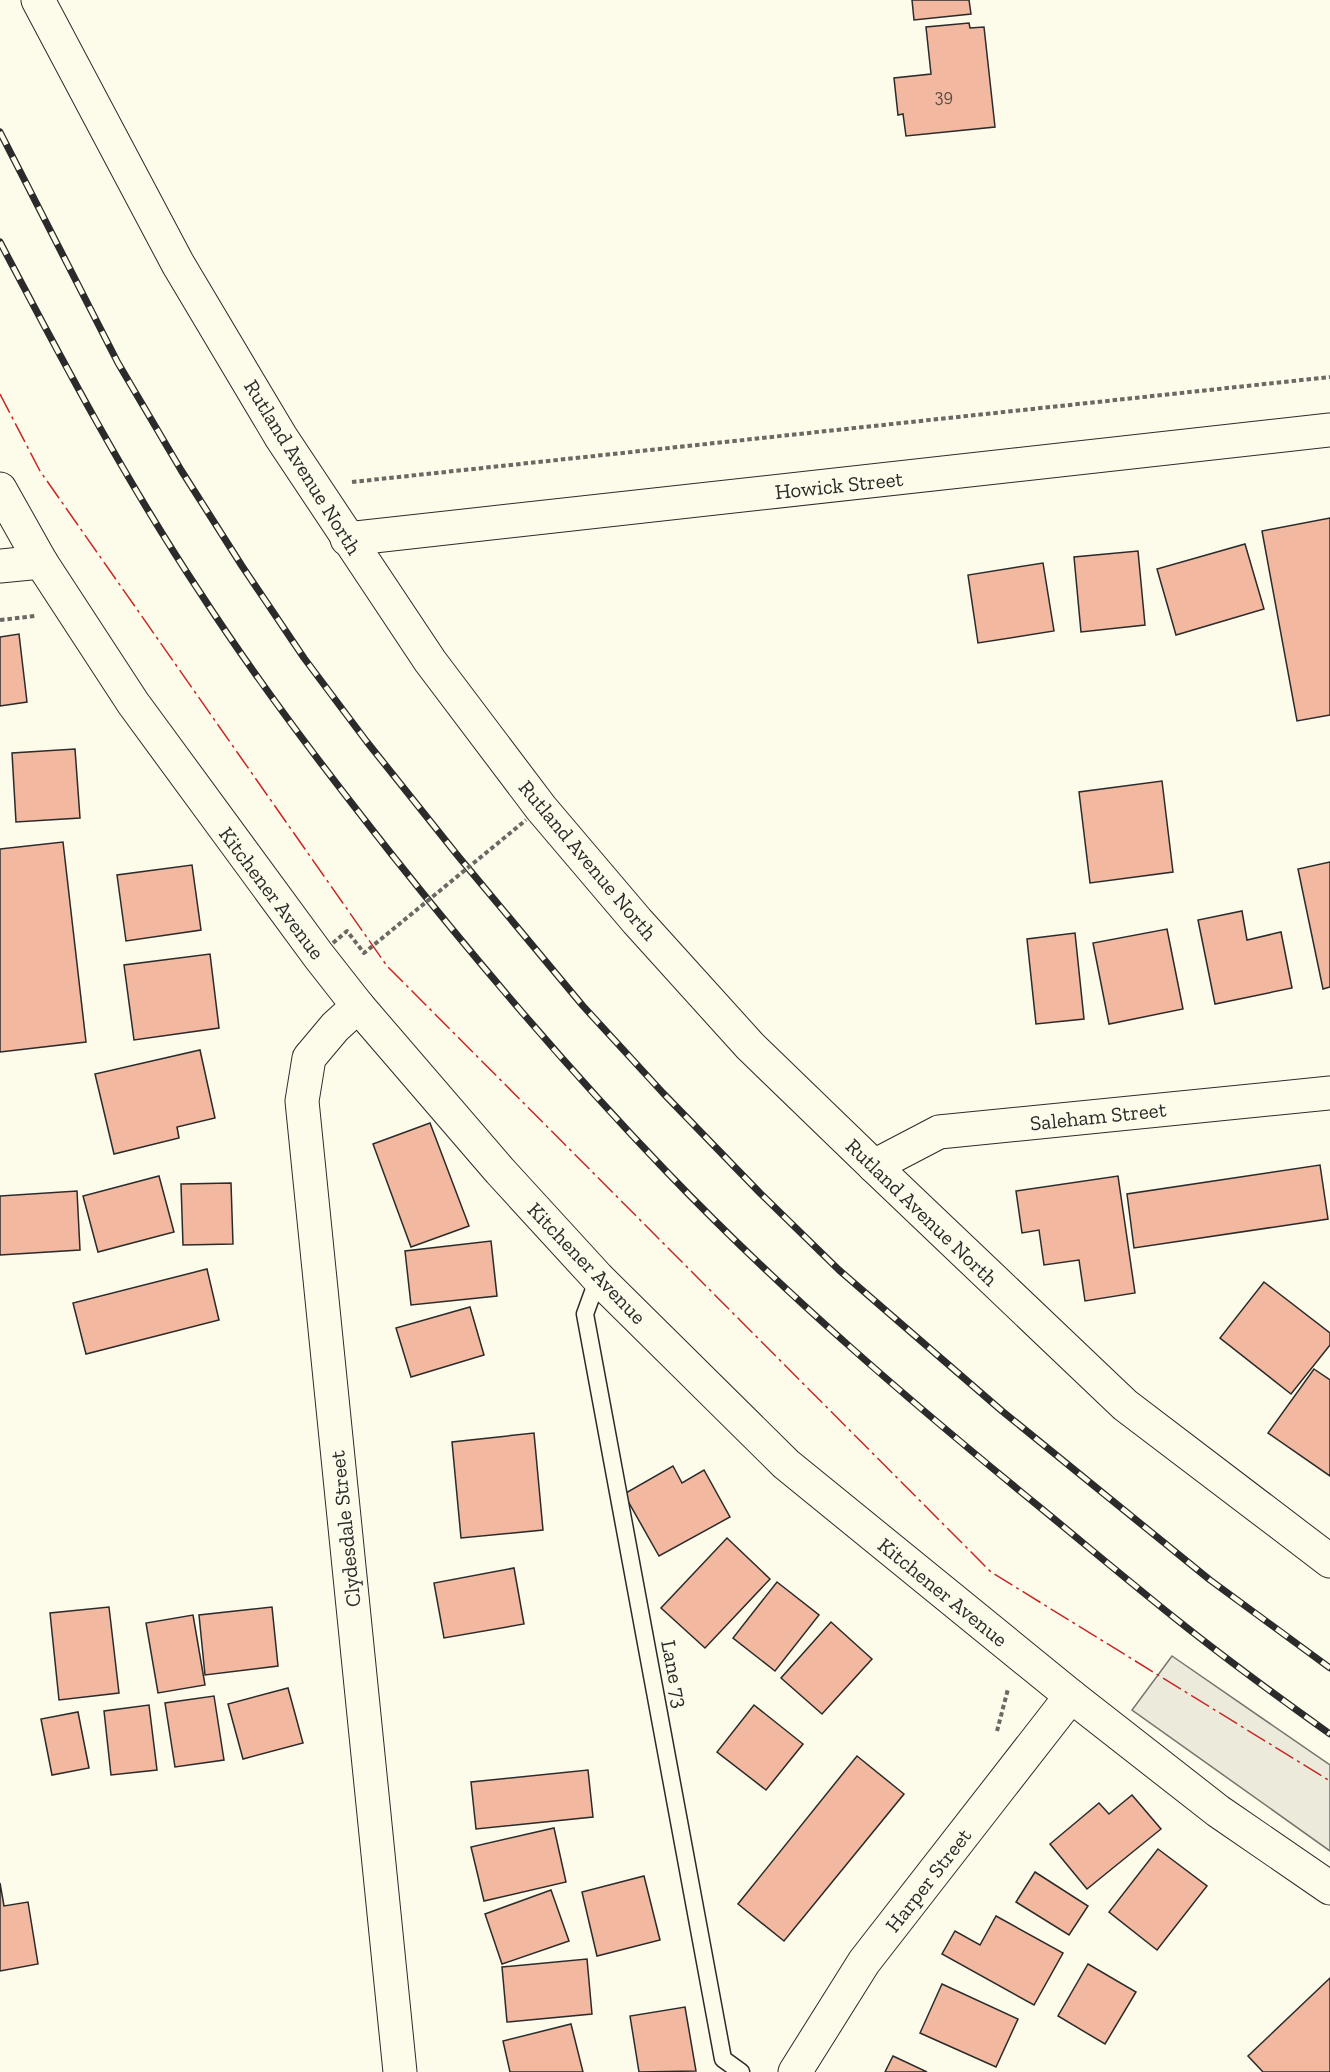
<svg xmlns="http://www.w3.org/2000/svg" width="1330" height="2072" viewBox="0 0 1330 2072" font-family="'Zilla Slab',serif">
  <rect width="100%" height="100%" fill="#fdfbea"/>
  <!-- parking -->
  <path fill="#eceadb" stroke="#74746e" stroke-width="1.5" d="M 1172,1656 L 1330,1765 L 1330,1851 L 1132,1710 Z"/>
  <!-- building -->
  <g fill="#f2b8a0" stroke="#2b2b2b" stroke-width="1.5">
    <path d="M 912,0 L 969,0 L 971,14 L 914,20 Z"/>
    <path d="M 969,23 L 970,28 L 984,27 L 995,127 L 906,136 L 903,114 L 898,115 L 894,78 L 931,74 L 926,27 Z"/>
    <path d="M 1330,518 L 1330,715 L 1297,721 L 1262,531 Z"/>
    <path d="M 1245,544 L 1264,609 L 1176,635 L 1157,569 Z"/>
    <path d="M 1138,551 L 1145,625 L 1081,632 L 1074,557 Z"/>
    <path d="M 1043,563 L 1054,631 L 978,643 L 968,575 Z"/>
    <path d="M 19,634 L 27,702 L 0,706 L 0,637 Z"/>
    <path d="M 75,749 L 80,818 L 16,822 L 12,753 Z"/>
    <path d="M 1162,781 L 1173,872 L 1090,883 L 1079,792 Z"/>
    <path d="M 63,842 L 86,1042 L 0,1052 L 0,849 Z"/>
    <path d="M 1330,862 L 1330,987 L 1323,989 L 1298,869 Z"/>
    <path d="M 192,865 L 201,930 L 126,941 L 117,875 Z"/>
    <path d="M 1242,911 L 1247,940 L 1281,932 L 1292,988 L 1215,1004 L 1198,920 Z"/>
    <path d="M 1167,929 L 1183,1009 L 1109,1024 L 1093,943 Z"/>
    <path d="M 1075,933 L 1084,1019 L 1036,1024 L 1027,939 Z"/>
    <path d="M 210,954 L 219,1028 L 134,1040 L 124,965 Z"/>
    <path d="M 200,1050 L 215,1118 L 177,1127 L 179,1138 L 114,1154 L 95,1074 Z"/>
    <path d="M 430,1123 L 469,1226 L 411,1247 L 373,1144 Z"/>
    <path d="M 1320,1165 L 1328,1219 L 1134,1248 L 1127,1194 Z"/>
    <path d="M 159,1176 L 174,1232 L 98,1252 L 83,1196 Z"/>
    <path d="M 1118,1176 L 1135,1293 L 1085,1301 L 1079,1260 L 1044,1265 L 1039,1230 L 1022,1233 L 1016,1191 Z"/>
    <path d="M 231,1183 L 233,1244 L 183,1245 L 181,1184 Z"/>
    <path d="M 77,1191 L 80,1250 L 0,1255 L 0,1196 Z"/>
    <path d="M 491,1241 L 497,1296 L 411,1305 L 405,1251 Z"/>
    <path d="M 207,1269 L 219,1320 L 86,1354 L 73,1303 Z"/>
    <path d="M 1264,1282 L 1330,1333 L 1330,1345 L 1291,1394 L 1220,1338 Z"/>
    <path d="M 470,1307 L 484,1355 L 411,1377 L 396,1328 Z"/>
    <path d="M 1314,1369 L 1330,1380 L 1330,1476 L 1268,1433 Z"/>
    <path d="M 534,1433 L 543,1530 L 461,1538 L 452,1442 Z"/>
    <path d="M 673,1466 L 682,1483 L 704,1470 L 730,1517 L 659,1556 L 624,1494 Z"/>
    <path d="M 727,1538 L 770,1579 L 705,1648 L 661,1608 Z"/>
    <path d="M 514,1568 L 524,1624 L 444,1638 L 434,1583 Z"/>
    <path d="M 777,1582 L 819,1615 L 775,1671 L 733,1638 Z"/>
    <path d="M 109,1607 L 119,1693 L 59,1700 L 50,1613 Z"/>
    <path d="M 272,1607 L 278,1666 L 205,1675 L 199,1615 Z"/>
    <path d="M 193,1615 L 205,1685 L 158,1693 L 146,1623 Z"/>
    <path d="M 831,1622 L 872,1659 L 822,1714 L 781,1678 Z"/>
    <path d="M 288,1688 L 303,1743 L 243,1759 L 228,1704 Z"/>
    <path d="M 214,1696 L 224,1760 L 175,1767 L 165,1703 Z"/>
    <path d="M 149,1705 L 157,1770 L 111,1775 L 104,1711 Z"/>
    <path d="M 754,1705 L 803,1744 L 766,1790 L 717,1752 Z"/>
    <path d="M 78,1712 L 89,1768 L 52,1775 L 41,1719 Z"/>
    <path d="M 857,1756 L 904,1794 L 784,1941 L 738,1904 Z"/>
    <path d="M 588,1770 L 593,1817 L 476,1829 L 471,1782 Z"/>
    <path d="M 1132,1795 L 1161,1829 L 1087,1889 L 1050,1844 L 1099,1803 L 1109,1814 Z"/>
    <path d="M 554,1828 L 566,1882 L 484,1901 L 471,1847 Z"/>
    <path d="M 1158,1849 L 1207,1886 L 1157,1950 L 1109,1912 Z"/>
    <path d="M 1035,1872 L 1088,1906 L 1069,1935 L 1016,1902 Z"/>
    <path d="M 644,1876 L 660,1940 L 597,1956 L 582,1892 Z"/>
    <path d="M 0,1883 L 4,1906 L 28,1902 L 38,1964 L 0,1971 Z"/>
    <path d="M 551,1890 L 569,1941 L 502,1964 L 485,1914 Z"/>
    <path d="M 996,1916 L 1063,1953 L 1034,2005 L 942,1954 L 955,1931 L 980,1945 Z"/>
    <path d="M 587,1959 L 592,2014 L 507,2022 L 502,1967 Z"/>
    <path d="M 1088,1964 L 1136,1992 L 1105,2044 L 1058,2016 Z"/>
    <path d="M 1330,1978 L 1330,2072 L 1263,2072 L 1248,2056 Z"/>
    <path d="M 942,1984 L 1018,2019 L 996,2067 L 920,2033 Z"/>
    <path d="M 685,2007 L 696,2071 L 639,2072 L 630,2016 Z"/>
    <path d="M 571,2024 L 583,2072 L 510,2072 L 503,2041 Z"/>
    <path d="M 893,2056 L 927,2072 L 885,2072 Z"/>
  </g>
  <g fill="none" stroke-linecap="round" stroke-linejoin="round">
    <defs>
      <path id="lane" d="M 598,1278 L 585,1314 L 723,2059 L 741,2072"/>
      <g id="street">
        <path d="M 38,0 L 178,264 L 281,437 L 430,661 L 541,808 L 637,921 L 750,1046 L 874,1166 L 1125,1405 L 1330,1561"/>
        <path d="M 347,539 L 1330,430"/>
        <path d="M 0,566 L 41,562"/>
        <path d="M 358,1006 L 335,1027 L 309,1058 L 302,1101 L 400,2072"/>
        <path d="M 874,1166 L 939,1132 L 1330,1093"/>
        <path d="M 795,2072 L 864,1962 L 1071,1696"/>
      </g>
      <path id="secondary" d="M 0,489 L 41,562 L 133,703 L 318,955 L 358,1006 L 500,1171 L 598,1278 L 786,1464 L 1071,1696 L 1218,1811 L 1330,1888"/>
    </defs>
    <!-- lane casing -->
    <use href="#lane" stroke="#2b2b2b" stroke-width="19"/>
    <!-- street casing -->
    <use href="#street" stroke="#2b2b2b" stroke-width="35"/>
    <!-- secondary casing -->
    <use href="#secondary" stroke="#2b2b2b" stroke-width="35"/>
    <!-- path -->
    <g stroke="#6a6964" stroke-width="4" stroke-dasharray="4.5 3" stroke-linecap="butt">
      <path d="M 352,482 L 1330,377"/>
      <path d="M 0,620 L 35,616"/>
      <path d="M 997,1731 L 1008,1689"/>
    </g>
    <!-- lane -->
    <use href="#lane" stroke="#fdfbea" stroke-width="16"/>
    <!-- street -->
    <use href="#street" stroke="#fdfbea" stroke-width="33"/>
    <!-- secondary -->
    <use href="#secondary" stroke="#fdfbea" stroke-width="33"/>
    <defs>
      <g id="rail">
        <path d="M 0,132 L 118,363 L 181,470 L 242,566 L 304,658 L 367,742 L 458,856 L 583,1006 L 663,1093 L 760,1193 L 839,1270 L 1002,1411 L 1210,1580 L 1330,1668"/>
        <path d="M 0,242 C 63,362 126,481 201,594 C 260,685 326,771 393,856 C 479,964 569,1070 665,1170 C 782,1292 912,1403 1042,1509 C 1087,1546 1131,1583 1176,1619 C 1226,1659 1278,1697 1330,1734"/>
      </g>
    </defs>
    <!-- rail casing -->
    <use href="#rail" stroke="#2b2b2b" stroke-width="7"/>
    <!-- rail -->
    <use href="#rail" stroke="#fdfbea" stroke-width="4.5" stroke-dasharray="14" stroke-linecap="butt"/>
    <!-- path-bridge -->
    <path stroke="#6a6964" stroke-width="4" stroke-dasharray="4.5 3" stroke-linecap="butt" d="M 333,943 L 347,931 L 364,953 L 526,820"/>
    <!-- power -->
    <path stroke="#c62828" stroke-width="1.5" stroke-dasharray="21 4.5 3 4.5" stroke-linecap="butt" d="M 0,394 L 40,471 L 387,966 L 991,1572 L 1330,1781"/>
  </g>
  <g text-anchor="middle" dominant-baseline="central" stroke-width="4.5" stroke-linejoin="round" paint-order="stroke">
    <!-- number labels -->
    <g font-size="18" fill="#5d4e48">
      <text x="944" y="96">39</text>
    </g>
    <!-- street labels -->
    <g font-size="21" fill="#2b2b2b" stroke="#fdfbea">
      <text transform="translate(303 467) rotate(58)">Rutland Avenue North</text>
      <text transform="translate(839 485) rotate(-6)">Howick Street</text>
      <text transform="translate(588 860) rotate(50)">Rutland Avenue North</text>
      <text transform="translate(272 893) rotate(53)">Kitchener Avenue</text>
      <text transform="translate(1098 1116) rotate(-6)">Saleham Street</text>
      <text transform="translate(922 1212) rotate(44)">Rutland Avenue North</text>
      <text transform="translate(587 1263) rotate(46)">Kitchener Avenue</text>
      <text transform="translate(345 1529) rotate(-96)">Clydesdale Street</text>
      <text transform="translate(943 1592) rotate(39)">Kitchener Avenue</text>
      <text transform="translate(675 1674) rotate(79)">Lane 73</text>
      <text transform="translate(928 1880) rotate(-52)">Harper Street</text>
    </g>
  </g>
</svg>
